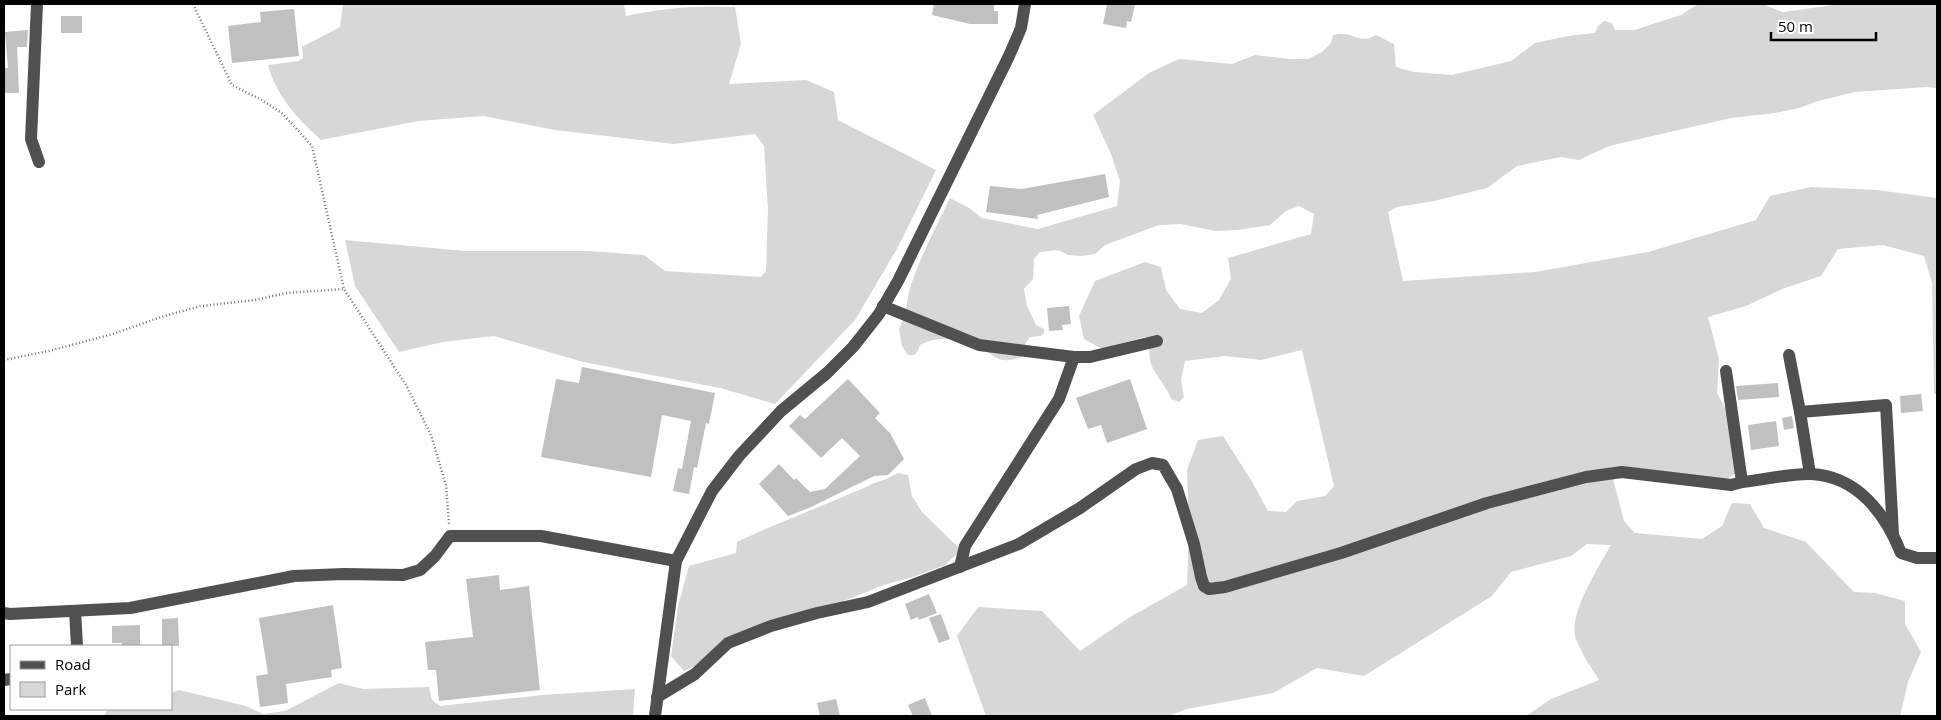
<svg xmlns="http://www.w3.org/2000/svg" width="1941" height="720" viewBox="0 0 1941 720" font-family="'Open Sans',sans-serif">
  <rect width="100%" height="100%" fill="#fff"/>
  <!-- green -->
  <g fill="#d7d7d7">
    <path d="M 343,4 L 624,4 L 626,16 C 662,8 697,5 735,7 L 741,44 L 729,84 L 806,80 L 834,92 L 838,120 L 936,170 L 898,247 L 855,320 L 775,404 L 720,388 L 583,362 L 494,336 L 443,342 L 399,352 L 355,286 L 345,240 L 465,251 L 588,251 L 644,255 L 665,271 L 761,277 L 766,271 L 768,209 L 764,146 L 755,134 L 674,144 L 555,130 L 484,116 L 418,121 L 321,140 C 298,119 276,96 268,65 L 299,61 L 303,58 L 302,47 L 340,27 Z"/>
    <path d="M 1698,4 L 1766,4 L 1767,6 L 1783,12 L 1840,4 L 1937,5 L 1937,88 L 1926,87 L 1855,92 L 1818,101 L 1799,108 L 1775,113 L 1731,118 L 1609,146 L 1579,160 L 1561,157 L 1517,166 L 1487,188 L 1434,201 L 1397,207 L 1388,212 L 1403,281 L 1535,272 L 1648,252 L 1756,220 L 1770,196 L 1811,187 L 1877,190 L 1937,198 L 1937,394 L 1934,394 L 1932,283 L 1924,256 L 1883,245 L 1838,249 L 1821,276 L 1782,289 L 1746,306 L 1708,317 L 1719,359 L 1717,393 L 1732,420 L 1735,474 L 1725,480 L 1610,467 L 1624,521 L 1635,533 L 1702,539 L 1722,526 L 1732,503 L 1750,504 L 1764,528 L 1806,542 L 1854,592 L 1875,593 L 1905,601 L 1905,624 L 1921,652 L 1908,682 L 1900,716 L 1526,716 L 1551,699 L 1599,680 C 1591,667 1581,653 1576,639 C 1567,616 1599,566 1611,545 L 1587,544 L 1571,556 L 1511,572 L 1492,596 L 1364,676 L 1317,668 L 1273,693 L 1187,709 L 1168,716 L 986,716 L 957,636 L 978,607 L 1042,611 L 1080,651 L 1130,617 L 1187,585 L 1189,535 L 1187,470 L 1198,440 L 1223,436 L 1251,480 L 1268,511 L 1286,512 L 1297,501 L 1325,496 L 1334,486 L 1302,350 L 1261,360 L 1225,356 L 1185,361 L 1181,380 L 1184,397 L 1179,402 L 1171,399 C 1167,386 1156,377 1151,364 C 1148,353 1152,348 1145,337 L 1102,349 L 1084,339 L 1079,316 L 1095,281 L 1145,262 L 1161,267 L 1166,290 L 1180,309 L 1202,313 L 1219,300 L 1231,279 L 1228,258 L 1311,234 L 1314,214 L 1299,206 L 1286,211 L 1270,225 L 1238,230 L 1216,231 L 1180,224 L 1159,225 L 1105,245 L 1095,254 L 1082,256 L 1068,255 L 1058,250 L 1040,252 L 1034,259 L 1033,279 L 1024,289 L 1027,306 L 1036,325 L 1044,329 L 1044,333 L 1041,336 L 1030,337 L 1025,344 L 1025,355 C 1021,359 1009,361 1003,360 C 998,360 991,354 986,351 C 966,340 941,333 920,345 L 918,351 L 914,355 L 908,355 L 902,346 L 899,329 C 907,316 906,302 910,288 C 920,257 936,227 950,198 L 969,208 L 982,218 L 1038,229 L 1117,206 L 1120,181 L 1111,154 L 1093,115 L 1149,73 L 1179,59 L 1232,64 L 1255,55 L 1291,59 L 1308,59 L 1322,52 L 1331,43 L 1333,35 C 1352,29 1358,46 1376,35 L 1394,44 L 1396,67 L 1414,72 L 1452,75 L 1511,61 L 1535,43 L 1568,36 L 1595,33 L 1598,26 L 1604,21 L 1612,23 L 1615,30 L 1634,30 L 1681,15 Z"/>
    <path d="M 898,473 L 908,475 L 912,496 L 922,512 L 961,550 L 945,565 L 913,577 L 884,585 L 831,606 L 769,622 L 705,662 L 684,671 L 671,656 L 678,606 L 689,566 L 736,553 L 737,542 C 779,522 823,506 866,487 C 877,481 887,480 898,473 Z"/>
    <path d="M 339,683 L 363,689 L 429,687 L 432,700 L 440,706 L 542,695 L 635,689 L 633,716 L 104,716 L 108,709 L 171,709 L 171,693 L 179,690 L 246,706 L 263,714 L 285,711 Z"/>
  </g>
  <!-- building -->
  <g fill="#c0c0c0">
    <path d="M 934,4 L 994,4 L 994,11 L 998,11 L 998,24 L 970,24 L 932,15 Z"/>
    <path d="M 1107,4 L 1135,4 L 1131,22 L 1127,21 L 1126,28 L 1103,24 Z"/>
    <path d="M 294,9 L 299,56 L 232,63 L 228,26 L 261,22 L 260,12 Z"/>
    <rect x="61" y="16" width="21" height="17"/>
    <path d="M 28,30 L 27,47 L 17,47 L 19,93 L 4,93 L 4,68 L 8,68 L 5,32 Z"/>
    <path d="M 1105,174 L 1109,197 L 1037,215 L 1038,219 L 986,212 L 990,186 L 1022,189 Z"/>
    <path d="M 1069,306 L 1071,324 L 1062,325 L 1063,330 L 1049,331 L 1047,308 Z"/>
    <path d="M 582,367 L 715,393 L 709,424 L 706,423 L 697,468 L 694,467 L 689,494 L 673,491 L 678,468 L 682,469 L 691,421 L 662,415 L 651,477 L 541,457 L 556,379 L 579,383 Z"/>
    <path d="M 848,379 L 880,413 L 875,418 L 890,433 L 904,459 L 888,475 L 874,476 L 809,508 L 788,516 L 759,484 L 779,464 L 794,480 L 796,478 L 810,492 L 825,489 L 860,456 L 842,438 L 821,458 L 789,426 L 800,415 L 805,419 Z"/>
    <path d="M 1130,379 L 1147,429 L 1107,443 L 1101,425 L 1088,429 L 1076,398 Z"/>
    <path d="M 1778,383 L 1779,397 L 1738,400 L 1736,386 Z"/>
    <path d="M 1921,394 L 1923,411 L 1901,413 L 1900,396 Z"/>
    <path d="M 1792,416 L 1794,428 L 1784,430 L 1782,418 Z"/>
    <path d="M 1776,421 L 1779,446 L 1751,450 L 1748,425 Z"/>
    <path d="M 499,575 L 500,590 L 529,586 L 540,690 L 439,701 L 436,670 L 428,670 L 425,642 L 473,637 L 466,579 Z"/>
    <path d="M 929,594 L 937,613 L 919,620 L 918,617 L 911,620 L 905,604 Z"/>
    <path d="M 333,605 L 342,668 L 331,670 L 332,677 L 286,684 L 288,703 L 260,707 L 256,676 L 268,674 L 259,618 Z"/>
    <path d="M 941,614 L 950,639 L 939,643 L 929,618 Z"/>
    <path d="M 178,618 L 179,646 L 162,646 L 162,619 Z"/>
    <path d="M 140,625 L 140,645 L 122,646 L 122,643 L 112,643 L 112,626 Z"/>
    <path d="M 925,698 L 932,716 L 913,716 L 908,705 Z"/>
    <path d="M 836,699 L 840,716 L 820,716 L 817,703 Z"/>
  </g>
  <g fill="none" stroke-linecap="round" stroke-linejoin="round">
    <!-- path -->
    <g stroke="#727272" stroke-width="2.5" stroke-dasharray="1 2.5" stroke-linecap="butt">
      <path d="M 193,4 L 232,85 L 262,100 L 283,114 L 312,146 L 344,289 L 406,385 L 431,435 L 446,485 L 449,524"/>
      <path d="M 4,360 L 49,351 L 113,334 L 161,317 L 201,306 L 255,300 L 287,293 L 344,289"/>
    </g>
    <!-- minor -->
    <g stroke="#505050" stroke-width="12">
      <path d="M 37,4 L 31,139 L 39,162"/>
      <path d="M 883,306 L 979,345 L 1074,357 L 1059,399 L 965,546 L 960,567"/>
      <path d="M 1789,355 L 1800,412"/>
      <path d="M 1074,357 L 1090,357 L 1157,341"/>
      <path d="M 1726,371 L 1742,482"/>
      <path d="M 1810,474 L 1800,412 L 1886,405 L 1893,534"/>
      <path d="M 75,611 L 77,646"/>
      <path d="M 4,613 L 10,614 L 130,608 L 294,576 L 344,574 L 403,575 L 420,570 L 435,556 L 450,536 L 541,536 L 676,561"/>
      <path d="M 4,680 L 11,679"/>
      <path d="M 657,697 L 695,674 L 728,643 L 771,626 L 817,613 L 868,602 L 1019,544 L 1080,508 L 1136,469 L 1152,463 L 1163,465 L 1177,489 L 1194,544 L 1201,577 L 1204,586 L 1209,589 L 1225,587 L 1341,553 L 1487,503 L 1586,477 L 1622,472 L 1731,485 L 1742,482 C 1762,480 1792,473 1811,474 C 1857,476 1885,513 1901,553 L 1917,558 L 1937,558"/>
      <path d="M 655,716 L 676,561 L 712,491 L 739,456 L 781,411 L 827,373 L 853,347 L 879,314 L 898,281 L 1009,56 L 1021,28 L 1025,4"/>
    </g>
  </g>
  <!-- border -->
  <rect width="1941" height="720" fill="none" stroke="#000000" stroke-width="10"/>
  <!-- legend -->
  <rect x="10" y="645" width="162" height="65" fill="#ffffff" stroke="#999999"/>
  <rect x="20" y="661" width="25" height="8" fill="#505050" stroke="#999999"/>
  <text x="55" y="670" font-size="15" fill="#000000">Road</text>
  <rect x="20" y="682" width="25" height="15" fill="#d7d7d7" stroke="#999999"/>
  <text x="55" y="695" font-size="15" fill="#000000">Park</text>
  <!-- scale -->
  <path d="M1771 32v8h105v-8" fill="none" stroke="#000000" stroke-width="2.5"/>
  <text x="1778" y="32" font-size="15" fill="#000000" stroke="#ffffff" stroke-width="4" paint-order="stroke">50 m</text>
</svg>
